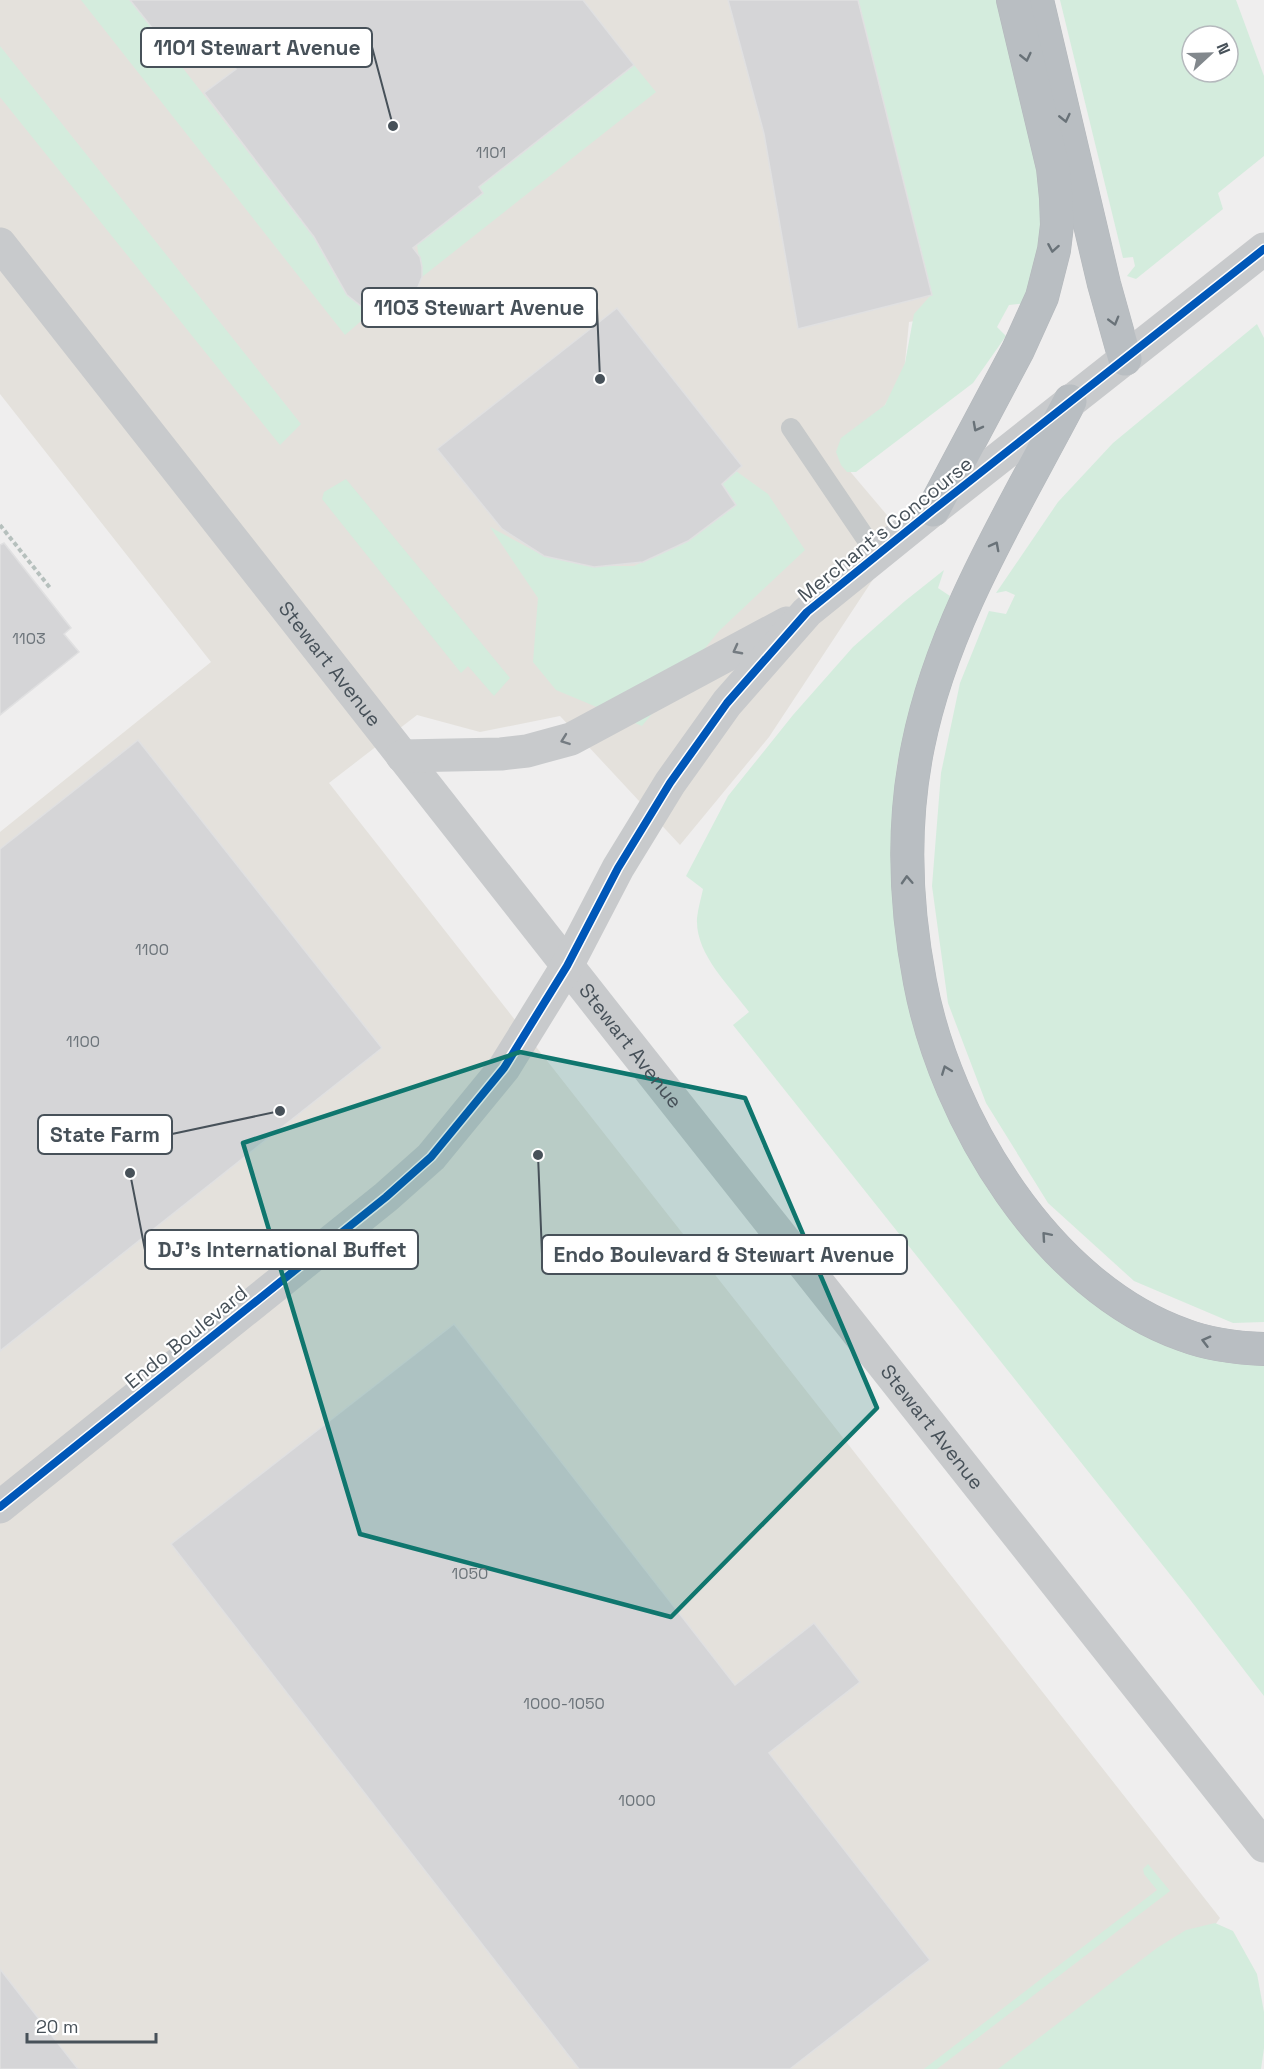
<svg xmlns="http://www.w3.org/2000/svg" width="1264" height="2069" viewBox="0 0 1264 2069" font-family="'Space Grotesk',sans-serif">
  <rect width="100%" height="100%" fill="#efeeee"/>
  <!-- commercial -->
  <path fill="#e4e1dc" d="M 0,0 L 876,0 L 953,301 L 931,318 L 909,322 L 904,372 L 848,469 L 903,534 L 769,737 L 680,845 L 560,716 L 480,732 L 417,715 L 329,783 L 1220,1918 L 1111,2069 L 0,2069 L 0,832 L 211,662 L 0,394 Z"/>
  <!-- green -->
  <g fill="#d4ecdd" fill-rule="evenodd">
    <path d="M 81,0 L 130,0 L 314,237 L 347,295 L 375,309 L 345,335 Z"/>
    <path d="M 858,0 L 1004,0 L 1047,212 L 1027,303 L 1009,305 L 997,327 L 1006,336 L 973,383 L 856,472 L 847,472 L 841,465 L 836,452 L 841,438 L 885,405 L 905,363 L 914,314 L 931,295 Z"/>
    <path d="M 1060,0 L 1236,0 L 1264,76 L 1264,156 L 1218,193 L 1223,209 L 1136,279 L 1127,276 L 1135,266 L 1133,257 L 1123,258 ZM 1192,36 L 1228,36 L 1228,72 L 1192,72 Z"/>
    <path d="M 0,46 L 301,424 L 280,445 L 0,97 Z"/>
    <path d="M 634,65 L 656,92 L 422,277 L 417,245 L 483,193 L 479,187 Z"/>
    <path d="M 1257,324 L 1264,338 L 1264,1322 L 1233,1323 L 1134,1281 L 1048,1203 L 986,1103 L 948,1003 L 932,886 L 941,773 L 960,683 L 989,611 L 1006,614 L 1015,595 L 1006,591 L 996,593 L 1058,502 L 1113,443 Z"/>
    <path d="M 736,471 L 768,494 L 805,550 L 719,631 L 642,726 L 556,690 L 533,662 L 538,598 L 490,527 L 544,556 L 587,566 L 634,566 L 688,541 L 736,505 L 722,484 Z"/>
    <path d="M 346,479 L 510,678 L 494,696 L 468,666 L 461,673 L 322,499 L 324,492 Z"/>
    <path d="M 944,570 L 938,588 L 950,596 L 897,764 L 892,890 L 908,980 L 986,1182 L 1206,1354 L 1264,1366 L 1264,1696 L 1188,1597 L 733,1025 L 749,1012 C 729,985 695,954 697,918 C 698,908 701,899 703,889 L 686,876 L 728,796 L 793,715 L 853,647 L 905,601 Z"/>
    <path d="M 1148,1864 L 1170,1891 L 937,2069 L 924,2069 L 1157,1890 L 1144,1874 L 1143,1869 Z"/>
    <path d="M 1215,1923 L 1233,1931 L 1257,1974 L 1264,2012 L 1264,2048 L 1261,2069 L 998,2069 L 1157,1948 L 1186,1930 Z"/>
  </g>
  <!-- building -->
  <g fill="#d5d5d7" stroke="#e0e0e1" stroke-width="1.5">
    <path d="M 130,0 L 583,0 L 634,65 L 479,187 L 483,193 L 413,248 L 420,257 L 422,267 L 422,277 L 418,287 L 412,295 L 388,307 L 375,309 L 361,306 L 347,295 L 314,237 L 204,93 L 236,69 L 216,43 L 184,68 Z"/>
    <path d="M 728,0 L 858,0 L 932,295 L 798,329 L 764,134 Z"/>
    <path d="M 617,308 L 742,466 L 722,484 L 736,505 L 688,541 L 643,562 L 594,567 L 544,556 L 502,529 L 437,449 Z"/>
    <path d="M 4,543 L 71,628 L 64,634 L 79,652 L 0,715 L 0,545 Z"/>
    <path d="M 138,740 L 382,1048 L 0,1351 L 0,849 Z"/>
    <path d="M 454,1324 L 735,1685 L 814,1623 L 860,1682 L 769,1753 L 930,1960 L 790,2069 L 579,2069 L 171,1544 Z"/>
    <path d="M 0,1969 L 78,2069 L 0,2069 Z"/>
  </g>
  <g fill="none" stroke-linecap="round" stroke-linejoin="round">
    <defs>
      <g id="highway">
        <path d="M 1037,0 L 1104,284 L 1125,359"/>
        <path d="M 1070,401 C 1012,512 943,622 918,746 C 902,824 905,904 920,982 C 946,1120 1047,1287 1184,1335 C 1210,1345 1237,1348 1264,1349"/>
        <path d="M 933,510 L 1018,350 L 1042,297 L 1054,250 L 1057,225 L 1056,198 L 1053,168 L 1013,0"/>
      </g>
    </defs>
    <!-- highway casing -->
    <use href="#highway" stroke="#b4b8bc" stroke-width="34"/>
    <!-- path -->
    <path stroke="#b6c0bd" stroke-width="4" stroke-dasharray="4.5 3" stroke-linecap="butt" d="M 0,525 L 51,589"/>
    <!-- lane -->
    <path stroke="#c6c9ca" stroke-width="20" d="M 791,428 L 877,555"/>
    <!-- secondary -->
    <g stroke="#c8cacc" stroke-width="33">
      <path id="s1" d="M 0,244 L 622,1035 L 1264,1846"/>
      <path d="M 402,756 L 501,754 L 527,751 L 571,739 L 787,623"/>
      <path d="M 0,1507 L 386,1197 L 431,1157 L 504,1068 L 567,966 L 618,868 L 670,783 L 727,703 L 807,612 L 933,510 L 1264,249"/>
    </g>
    <!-- highway -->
    <use href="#highway" stroke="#b9bec2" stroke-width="33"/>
    <defs>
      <path id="cycleway" d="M 0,1507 L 386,1197 L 431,1157 L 504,1068 L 567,966 L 618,868 L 670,783 L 727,703 L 807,612 L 933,510 L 1264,249"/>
    </defs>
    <!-- cycleway casing -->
    <use href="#cycleway" stroke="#fff" stroke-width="11"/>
    <!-- cycleway -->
    <use href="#cycleway" stroke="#0057b8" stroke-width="8"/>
  </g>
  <!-- one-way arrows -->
  <defs><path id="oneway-chevron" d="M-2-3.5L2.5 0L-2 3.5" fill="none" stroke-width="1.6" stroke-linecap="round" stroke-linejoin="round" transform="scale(1.5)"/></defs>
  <g stroke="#697278">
    <use href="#oneway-chevron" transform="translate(1026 57) rotate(77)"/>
    <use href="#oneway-chevron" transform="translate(1065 118) rotate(77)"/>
    <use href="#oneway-chevron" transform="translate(1053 248) rotate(100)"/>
    <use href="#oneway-chevron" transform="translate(1114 321) rotate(74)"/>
    <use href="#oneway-chevron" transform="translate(977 427) rotate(118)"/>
    <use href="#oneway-chevron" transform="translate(995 546) rotate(-62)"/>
    <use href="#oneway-chevron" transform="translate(907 880) rotate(-93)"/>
    <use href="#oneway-chevron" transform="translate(946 1070) rotate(-111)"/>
    <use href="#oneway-chevron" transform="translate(1046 1236) rotate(-131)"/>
    <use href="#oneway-chevron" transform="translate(1206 1341) rotate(-165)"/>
  </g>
  <g stroke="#747b81">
    <use href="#oneway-chevron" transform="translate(737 650) rotate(152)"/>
    <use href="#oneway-chevron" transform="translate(565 740) rotate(160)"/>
  </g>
  <!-- marked area -->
  <path fill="#0f766e" fill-opacity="0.2" stroke="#0f766e" stroke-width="4.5" stroke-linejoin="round" d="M 520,1052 L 745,1098 L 877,1408 L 671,1617 L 360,1534 L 243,1143 Z"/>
  <g text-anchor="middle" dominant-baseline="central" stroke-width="4.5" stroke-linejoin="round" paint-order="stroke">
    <!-- number labels -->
    <g font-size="16" fill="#6c747a">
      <text x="491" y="152">1101</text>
      <text x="29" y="638">1103</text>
      <text x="152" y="949">1100</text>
      <text x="83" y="1041">1100</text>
      <text x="470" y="1573">1050</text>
      <text x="564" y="1703">1000-1050</text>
      <text x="637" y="1800">1000</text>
    </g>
    <!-- street labels -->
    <g font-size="20" fill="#475159" stroke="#fff">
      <text transform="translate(885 529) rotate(-39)">Merchant's Concourse</text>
      <text stroke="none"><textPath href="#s1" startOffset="534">Stewart Avenue</textPath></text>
      <text stroke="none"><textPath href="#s1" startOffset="1020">Stewart Avenue</textPath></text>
      <text transform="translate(186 1337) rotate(-39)">Endo Boulevard</text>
      <text stroke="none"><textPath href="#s1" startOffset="1506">Stewart Avenue</textPath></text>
    </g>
  </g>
  <!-- callouts -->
  <path fill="none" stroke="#475159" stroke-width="2" d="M393 126L372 47M600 379L597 308M280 1111L172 1134M130 1173L145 1250M538 1155L542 1254"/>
  <g fill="#475159" stroke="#fff" stroke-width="2">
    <circle cx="393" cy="126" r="6"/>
    <circle cx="600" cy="379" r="6"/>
    <circle cx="280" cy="1111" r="6"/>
    <circle cx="130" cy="1173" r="6"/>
    <circle cx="538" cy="1155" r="6"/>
  </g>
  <g fill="#fff" stroke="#475159" stroke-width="2">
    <rect x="141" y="28" width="231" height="39" rx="6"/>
    <rect x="362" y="288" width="235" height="39" rx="6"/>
    <rect x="38" y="1115" width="134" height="39" rx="6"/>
    <rect x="145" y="1230" width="273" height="39" rx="6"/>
    <rect x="542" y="1235" width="365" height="39" rx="6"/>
  </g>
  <g font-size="21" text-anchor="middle" font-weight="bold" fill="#475159">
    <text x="257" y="55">1101 Stewart Avenue</text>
    <text x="479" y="315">1103 Stewart Avenue</text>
    <text x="105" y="1142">State Farm</text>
    <text x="282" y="1257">DJ's International Buffet</text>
    <text x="724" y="1262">Endo Boulevard &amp; Stewart Avenue</text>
  </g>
  <!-- north arrow -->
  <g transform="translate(1210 54) rotate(68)"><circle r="28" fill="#ffffff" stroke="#b5b9bd" stroke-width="1.5"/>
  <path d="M0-4.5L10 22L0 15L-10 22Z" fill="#82888d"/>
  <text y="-9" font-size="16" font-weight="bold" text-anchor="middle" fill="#475159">N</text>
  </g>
  <!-- scale -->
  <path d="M27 2033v9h129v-9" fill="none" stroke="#475159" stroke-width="3"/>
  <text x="36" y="2033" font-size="18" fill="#475159" stroke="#ffffff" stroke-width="4.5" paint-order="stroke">20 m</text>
</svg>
